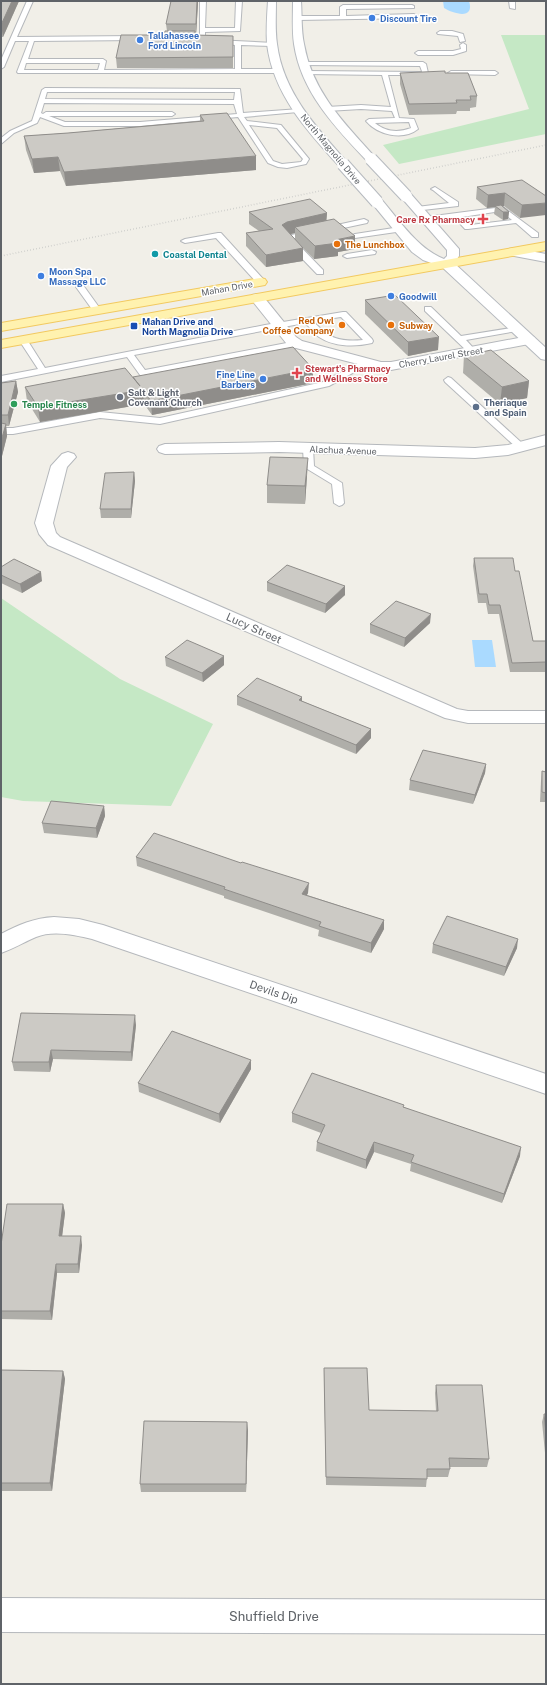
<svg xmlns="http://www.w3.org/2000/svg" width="547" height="1685" viewBox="0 0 547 1685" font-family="'Public Sans',sans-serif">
  <rect width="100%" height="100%" fill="#f1efe8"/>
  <!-- green -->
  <g fill="#c5e8c5">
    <path d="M 501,35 L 546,35 L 546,134 L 399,164 L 383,145 L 529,109 Z"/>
    <path d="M 1,598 L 120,679 L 213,724 L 171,806 L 23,801 L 1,797 Z"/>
  </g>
  <!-- water -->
  <g fill="#aadaff">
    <path d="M 443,1 L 469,1 C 475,20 454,14 444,8 Z"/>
    <path d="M 472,640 L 492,640 L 496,667 L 475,667 Z"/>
  </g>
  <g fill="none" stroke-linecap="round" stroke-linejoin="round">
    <defs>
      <g id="service">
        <path d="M 27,1 L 33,1 L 17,37 L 138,36 L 141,38 L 138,40 L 34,41 L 28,59 L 103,59 L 106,61 L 104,70 L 235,69 L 235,45 L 215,42 L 215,40 L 274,43 L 275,44 L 272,46 L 241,45 L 241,69 L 278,69 L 281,71 L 278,73 L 18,73 L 17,72 L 29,41 L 15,41 L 4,67 L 1,69 L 1,60 ZM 26,63 L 100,63 L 98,70 L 24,70 Z"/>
        <path d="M 200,1 L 206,1 L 205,28 L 235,28 L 236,1 L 242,1 L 240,31 L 205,32 L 205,38 L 200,39 Z"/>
        <path d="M 509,1 L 515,1 L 515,9 L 510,8 Z"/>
        <path d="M 343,5 L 412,5 L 414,6 L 414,8 L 346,9 L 346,16 L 414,14 L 417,16 L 414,18 L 298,20 L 295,18 L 298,16 L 340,16 L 340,7 Z"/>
        <path d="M 440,31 L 452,31 L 463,34 L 465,41 L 460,42 L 458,36 L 438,34 L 437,33 Z"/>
        <path d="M 463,43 L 466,45 L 466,51 L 453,55 L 418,55 L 415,53 L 418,51 L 453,51 L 461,49 L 460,45 Z"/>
        <path d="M 303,62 L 423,62 L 426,64 L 428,73 L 423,74 L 420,66 L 301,65 L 301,63 Z"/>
        <path d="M 307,71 L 421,72 L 422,73 L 419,75 L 388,75 L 399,118 L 414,119 L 418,129 C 403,141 378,135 366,121 L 369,119 L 395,118 L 392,111 L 361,109 L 327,111 L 324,109 L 327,107 L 361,105 L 391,107 L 382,75 L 305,74 L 304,73 ZM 409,122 L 411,128 C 398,133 386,132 375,123 Z"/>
        <path d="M 451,71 L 495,71 L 498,73 L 495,75 L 449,74 L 448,73 Z"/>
        <path d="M 45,88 L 240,89 L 243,113 L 300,109 L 300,111 L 298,112 L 244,117 L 247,121 L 281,125 L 309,159 L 306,164 L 287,168 L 278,167 L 268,163 L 238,117 L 140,126 L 64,126 L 40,117 L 37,123 L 14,133 L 1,144 L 1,138 L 10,131 L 32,121 L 42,90 ZM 47,92 L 235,92 L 234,100 L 45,99 ZM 44,103 L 234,104 L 237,114 L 140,122 L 65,122 L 49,116 L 172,116 L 175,114 L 172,112 L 46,112 L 43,114 L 41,113 ZM 249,125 L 277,128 L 303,159 L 301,162 L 282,164 L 273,161 Z"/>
        <path d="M 435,187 L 458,202 L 458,206 L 414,211 L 414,207 L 417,207 L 449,203 L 433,190 L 431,189 Z"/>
        <path d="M 503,207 L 538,233 L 538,237 L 532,237 L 516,223 L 468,229 L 465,229 L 454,217 L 426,221 L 422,219 L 426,217 ZM 501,211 L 512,220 L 470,225 L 462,217 Z"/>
        <path d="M 364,219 L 368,221 L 367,223 L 287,240 L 283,238 L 287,236 Z"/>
        <path d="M 400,227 L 403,227 L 403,231 L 355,238 L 351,236 L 355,234 Z"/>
        <path d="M 218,233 L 221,233 L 264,280 L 264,284 L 258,284 L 216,238 L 185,243 L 181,241 L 185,239 Z"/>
        <path d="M 288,240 L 294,240 L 323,270 L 323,274 L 317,274 L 288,244 Z"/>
        <path d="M 372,250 L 376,252 L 375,254 L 347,258 L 343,256 L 347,254 Z"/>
        <path d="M 77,285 L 83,285 L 101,310 L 100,312 L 94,312 L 76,287 Z"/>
        <path d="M 425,307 L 431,307 L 461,336 L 517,327 L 521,329 L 517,331 L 466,340 L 476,351 L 472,354 L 469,353 L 425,311 Z"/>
        <path d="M 343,312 L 346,312 L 372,339 L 373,341 L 372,343 C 355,347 334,347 319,337 C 313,333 310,327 305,323 L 134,355 L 145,370 L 297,341 L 300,342 L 301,344 L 297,347 L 143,376 L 140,375 L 127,357 L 1,382 L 1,376 L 38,369 L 19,340 L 23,337 L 26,338 L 45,368 L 265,325 ZM 341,317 L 363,340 C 340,342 329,339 313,321 Z"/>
        <path d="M 366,359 L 370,362 L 369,364 L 329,386 L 160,424 L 100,418 L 13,434 L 1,434 L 1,428 L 13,428 L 100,412 L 160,418 L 323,382 Z"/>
        <path d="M 448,377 L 451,378 L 524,445 L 526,447 L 524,449 L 518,449 L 445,382 L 444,380 Z"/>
        <path d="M 308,445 L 313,448 L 314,466 L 342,483 L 344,503 L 342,505 L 339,506 L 334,503 L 332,484 L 304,467 L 303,448 Z"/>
      </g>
      <g id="minor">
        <path d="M 514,248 L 546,254 L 546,262 L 509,255 L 508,252 L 509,249 Z"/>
        <path d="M 257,294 L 262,295 L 296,337 L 302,341 L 381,362 L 391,362 L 529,336 L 534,337 L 536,340 L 534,343 L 529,344 L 391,370 L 381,370 L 292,347 L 286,343 L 250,298 L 252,295 Z"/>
        <path d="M 546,435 L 546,445 L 508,455 L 475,458 L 279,452 L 165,454 L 159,452 L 157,449 L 159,446 L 165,444 L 279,442 L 475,448 L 508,445 Z"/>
        <path d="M 68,452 L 74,454 L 76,457 L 67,467 L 53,523 L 56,533 L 60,537 L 457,709 L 468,711 L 546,711 L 546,723 L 468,723 L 445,718 L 48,545 L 39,534 L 35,523 L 51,466 L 62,454 Z"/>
        <path d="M 54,917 L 79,919 L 103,925 L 546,1074 L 546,1094 L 92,939 C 75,935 53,930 36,937 C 24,942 13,949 1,953 L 1,934 C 18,925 34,918 54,917 Z"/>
        <path d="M 1,1598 L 546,1600 L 546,1634 L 1,1632 Z"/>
      </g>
      <g id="secondary">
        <path d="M 268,1 L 276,1 C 276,15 275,30 277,44 C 283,92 316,127 347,162 L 349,164 L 347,166 L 339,166 C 307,131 273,94 267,44 C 266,30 267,15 268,1 Z"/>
        <path d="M 293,1 L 301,1 C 302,15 301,30 304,44 C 312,91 344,123 375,157 L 377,159 L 375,161 L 367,161 C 335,127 301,92 294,44 C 292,30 293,15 293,1 Z"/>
        <path d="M 406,192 L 410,193 L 459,249 L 459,256 L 454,263 L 546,348 L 546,360 L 541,359 L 442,267 L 423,260 L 412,252 L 371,202 L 373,199 L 381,199 C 400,221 417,248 444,259 L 447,256 L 447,250 L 400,196 L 402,193 Z"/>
      </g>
      <g id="primary">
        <path d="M 546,242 L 546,250 L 1,348 L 1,340 Z"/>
        <path d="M 260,278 L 265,279 L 267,282 L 265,285 L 1,331 L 1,323 Z"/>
      </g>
    </defs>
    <!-- service casing -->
    <use href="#service" stroke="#b5b8bc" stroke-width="2"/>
    <!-- minor casing -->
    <use href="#minor" stroke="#b5b8bc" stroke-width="2"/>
    <!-- secondary casing -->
    <use href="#secondary" stroke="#b6babf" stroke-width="2"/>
    <!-- primary casing -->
    <use href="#primary" stroke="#f2c960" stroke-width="2"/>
    <!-- service -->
    <use href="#service" fill="#fff" fill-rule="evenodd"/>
    <!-- minor -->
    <use href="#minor" fill="#fff" fill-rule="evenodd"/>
    <!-- secondary -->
    <use href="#secondary" fill="#fff" fill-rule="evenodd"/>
    <!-- primary -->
    <use href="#primary" fill="#fff2af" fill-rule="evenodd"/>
    <!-- rail -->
    <path stroke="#b6b7b8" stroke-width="1.5" stroke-dasharray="0.5 2.5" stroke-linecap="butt" d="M 1,256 L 546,145"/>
    <defs>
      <g id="secondary-bridge">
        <path d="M 371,159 L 406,196"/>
        <path d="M 343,164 L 377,202"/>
      </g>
    </defs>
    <!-- secondary-bridge casing -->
    <use href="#secondary-bridge" stroke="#b6babf" stroke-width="14" stroke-linecap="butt"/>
    <!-- secondary-bridge -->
    <use href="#secondary-bridge" stroke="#fff" stroke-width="12"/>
  </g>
  <!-- wall -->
  <g fill="#afaea9" fill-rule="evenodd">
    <path d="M 1,1 L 19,1 L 3,37 L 1,37 Z"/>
    <path d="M 198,3 L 196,35 L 195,35 L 233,36 L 233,68 L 117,68 L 116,58 L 164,35 L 167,31 L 166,24 Z"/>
    <path d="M 400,73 L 445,73 L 477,96 L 476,107 L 470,108 L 470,111 L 457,111 L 456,114 L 409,115 L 400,84 Z"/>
    <path d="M 200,115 L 256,156 L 256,170 L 66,186 L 60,171 L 34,173 L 26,150 L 24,136 L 68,133 L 200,121 Z"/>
    <path d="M 477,187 L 546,196 L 520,218 L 504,206 L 502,206 L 509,212 L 508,219 L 503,220 L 494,214 L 495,207 L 487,208 L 476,199 Z"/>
    <path d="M 249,212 L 327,213 L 326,221 L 355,249 L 338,252 L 338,256 L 314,259 L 298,243 L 303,248 L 303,261 L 266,267 L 246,246 L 246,233 L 259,231 L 249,224 ZM 295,233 L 295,240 L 290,234 Z"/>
    <path d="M 365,300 L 438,350 L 408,356 L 365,314 Z"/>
    <path d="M 464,356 L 529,381 L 527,398 L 500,404 L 463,373 Z"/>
    <path d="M 313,369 L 313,383 L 152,415 L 144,404 L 40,422 L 27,401 L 25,387 L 133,377 Z"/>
    <path d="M 16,381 L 18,392 L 9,426 L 6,426 L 7,436 L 1,460 L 1,383 Z"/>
    <path d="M 134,472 L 135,481 L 131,518 L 101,518 L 100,509 Z"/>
    <path d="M 307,476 L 305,504 L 267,503 L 267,485 Z"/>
    <path d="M 474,558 L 515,571 L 533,641 L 546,641 L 546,672 L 510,672 L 499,614 L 488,614 L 486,603 L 478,603 L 473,566 Z"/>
    <path d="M 1,567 L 42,581 L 22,593 L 1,583 Z"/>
    <path d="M 267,582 L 345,595 L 325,613 L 267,591 Z"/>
    <path d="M 430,623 L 404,647 L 370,633 L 370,624 Z"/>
    <path d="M 224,656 L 224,665 L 203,682 L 166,666 L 165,657 Z"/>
    <path d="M 237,696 L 302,697 L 302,701 L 371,729 L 371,738 L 356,754 L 237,705 Z"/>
    <path d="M 486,764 L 485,773 L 473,804 L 409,790 L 410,780 Z"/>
    <path d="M 542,771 L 546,772 L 546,802 L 540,802 L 541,781 Z"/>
    <path d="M 104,806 L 105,816 L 97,838 L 44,833 L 42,823 Z"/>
    <path d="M 136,857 L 308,893 L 307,895 L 384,920 L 384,929 L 371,953 L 318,936 L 319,930 L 224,898 L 224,896 L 137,866 Z"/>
    <path d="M 433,944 L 517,948 L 504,976 L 432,953 Z"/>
    <path d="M 136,1025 L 132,1061 L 53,1059 L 50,1072 L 14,1071 L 12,1062 Z"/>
    <path d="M 251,1060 L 251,1069 L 220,1123 L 139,1092 L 138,1083 Z"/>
    <path d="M 404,1107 L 520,1156 L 502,1203 L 410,1171 L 411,1164 L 374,1152 L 366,1169 L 316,1151 L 317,1142 L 321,1133 L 292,1122 L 292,1113 Z"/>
    <path d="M 63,1204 L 65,1213 L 62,1236 L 82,1245 L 79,1273 L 57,1273 L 52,1320 L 1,1319 L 1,1245 Z"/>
    <path d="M 324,1368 L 369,1410 L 436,1411 L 435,1393 L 436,1385 L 489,1459 L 487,1467 L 449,1467 L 450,1469 L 448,1477 L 427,1477 L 426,1487 L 326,1485 L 324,1376 Z"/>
    <path d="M 1,1370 L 63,1371 L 65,1379 L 52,1491 L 1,1491 Z"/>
    <path d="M 544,1414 L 546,1414 L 546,1463 L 542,1422 Z"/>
    <path d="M 248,1430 L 246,1492 L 141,1492 L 140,1484 Z"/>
  </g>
  <!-- shaded-wall -->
  <g fill="#8f8d8a">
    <path d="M 12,1 L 19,1 L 3,37 L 1,25 Z"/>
    <path d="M 197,1 L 198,1 L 198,3 L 196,35 L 196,24 Z"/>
    <path d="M 256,156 L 256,170 L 66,186 L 64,172 Z"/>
    <path d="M 58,157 L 60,171 L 34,173 L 32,159 Z"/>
    <path d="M 505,193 L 504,206 L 487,208 L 488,195 Z"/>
    <path d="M 546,203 L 546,215 L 520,218 L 522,205 Z"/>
    <path d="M 503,212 L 509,212 L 508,219 L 503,220 Z"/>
    <path d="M 327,213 L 326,226 L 295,227 L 295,233 L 287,235 L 282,225 L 287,222 Z"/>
    <path d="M 355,236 L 355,249 L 338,252 L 338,256 L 314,259 L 315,246 L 335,240 Z"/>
    <path d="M 303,248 L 303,261 L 266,267 L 266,255 Z"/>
    <path d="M 439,337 L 438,350 L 408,356 L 408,342 Z"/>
    <path d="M 313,369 L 313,383 L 152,415 L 151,401 Z"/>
    <path d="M 16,381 L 18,392 L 9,426 L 8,415 Z"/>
    <path d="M 529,381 L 527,398 L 500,404 L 502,387 Z"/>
    <path d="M 143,390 L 144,404 L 40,422 L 38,407 Z"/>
    <path d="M 6,424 L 7,436 L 1,460 L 1,441 Z"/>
    <path d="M 308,458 L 307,476 L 305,504 L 305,486 Z"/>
    <path d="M 134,472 L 135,481 L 131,518 L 131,509 Z"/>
    <path d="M 41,572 L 42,581 L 22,593 L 20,584 Z"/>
    <path d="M 345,586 L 345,595 L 325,613 L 326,604 Z"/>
    <path d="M 431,614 L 430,623 L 404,647 L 405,638 Z"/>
    <path d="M 224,656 L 224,665 L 203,682 L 202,673 Z"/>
    <path d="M 302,697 L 302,706 L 299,700 Z"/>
    <path d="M 371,729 L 371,738 L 356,754 L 356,745 Z"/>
    <path d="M 486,764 L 485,773 L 473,804 L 475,795 Z"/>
    <path d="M 104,806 L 105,816 L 97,838 L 96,828 Z"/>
    <path d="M 309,883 L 308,893 L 302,903 L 302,894 Z"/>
    <path d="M 384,920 L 384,929 L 371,953 L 371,943 Z"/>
    <path d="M 518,939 L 517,948 L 504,976 L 506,967 Z"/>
    <path d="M 135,1015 L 136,1025 L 132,1061 L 131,1052 Z"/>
    <path d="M 51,1050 L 53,1059 L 50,1072 L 49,1062 Z"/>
    <path d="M 251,1060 L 251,1069 L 220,1123 L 219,1114 Z"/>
    <path d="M 374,1142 L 374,1152 L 366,1169 L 366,1160 Z"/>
    <path d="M 521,1147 L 520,1156 L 502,1203 L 504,1194 Z"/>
    <path d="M 63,1204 L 65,1213 L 61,1245 L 59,1236 Z"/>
    <path d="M 81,1236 L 82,1245 L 79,1273 L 78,1264 Z"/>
    <path d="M 56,1264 L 57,1273 L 52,1320 L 50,1311 Z"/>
    <path d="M 63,1371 L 65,1379 L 52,1491 L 50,1483 Z"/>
    <path d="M 247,1422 L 248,1430 L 246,1492 L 246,1484 Z"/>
  </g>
  <!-- building -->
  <g fill="#cccac5" stroke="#8f8d8a">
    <path d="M 1,1 L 12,1 L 1,25 Z"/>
    <path d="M 171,1 L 197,1 L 196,24 L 166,24 Z"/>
    <path d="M 165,31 L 195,31 L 195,35 L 233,36 L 233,57 L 116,58 L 121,35 L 164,35 Z"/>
    <path d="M 445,71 L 445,73 L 468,73 L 477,96 L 470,96 L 471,100 L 456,100 L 457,103 L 409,104 L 400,73 Z"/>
    <path d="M 227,113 L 256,156 L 64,172 L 58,157 L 32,159 L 24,136 L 68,133 L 204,121 L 200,115 Z"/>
    <path d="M 522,180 L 546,196 L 546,203 L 522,205 L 505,193 L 488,195 L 477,187 Z"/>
    <path d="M 310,199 L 327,213 L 287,222 L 282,225 L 303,248 L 266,255 L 246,233 L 273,229 L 249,212 Z"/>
    <path d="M 501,205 L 509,212 L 503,212 L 495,206 Z"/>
    <path d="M 334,219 L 355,236 L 335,240 L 338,243 L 315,246 L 295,227 Z"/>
    <path d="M 395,295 L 439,337 L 408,342 L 365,300 Z"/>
    <path d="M 293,347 L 313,369 L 151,401 L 143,390 L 38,407 L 25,387 L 125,368 L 140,386 L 133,377 Z"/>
    <path d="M 491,350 L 529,381 L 502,387 L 464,356 Z"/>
    <path d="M 16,381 L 8,415 L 1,415 L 1,383 Z"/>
    <path d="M 1,423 L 6,424 L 1,441 Z"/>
    <path d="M 270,457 L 308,458 L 305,486 L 267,485 Z"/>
    <path d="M 134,472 L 131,509 L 100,509 L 105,473 Z"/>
    <path d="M 474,558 L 513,558 L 515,571 L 519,571 L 533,641 L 546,641 L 546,662 L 512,663 L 500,605 L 489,605 L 487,594 L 479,594 Z"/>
    <path d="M 14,559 L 41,572 L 20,584 L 1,575 L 1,567 Z"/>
    <path d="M 287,565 L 345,586 L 326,604 L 267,582 Z"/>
    <path d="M 396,601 L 431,614 L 405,638 L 370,624 Z"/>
    <path d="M 187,640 L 224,656 L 202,673 L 165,657 Z"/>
    <path d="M 257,678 L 302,697 L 299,700 L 371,729 L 356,745 L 237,696 Z"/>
    <path d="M 423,750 L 486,764 L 475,795 L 410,780 Z"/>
    <path d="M 542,771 L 546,772 L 546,793 L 542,792 Z"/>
    <path d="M 51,801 L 104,806 L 96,828 L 42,823 Z"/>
    <path d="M 154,833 L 241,863 L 242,862 L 309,883 L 302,894 L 384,920 L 371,943 L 319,926 L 321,922 L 224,889 L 225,887 L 136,857 Z"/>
    <path d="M 447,916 L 518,939 L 506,967 L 433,944 Z"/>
    <path d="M 21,1013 L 135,1015 L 131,1052 L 51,1050 L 49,1062 L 12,1062 Z"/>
    <path d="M 172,1031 L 251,1060 L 219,1114 L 138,1083 Z"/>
    <path d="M 312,1073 L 404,1105 L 403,1107 L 521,1147 L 504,1194 L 411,1162 L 414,1155 L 374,1142 L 366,1160 L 317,1142 L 325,1125 L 292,1113 Z"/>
    <path d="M 7,1204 L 63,1204 L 59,1236 L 81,1236 L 78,1264 L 56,1264 L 50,1311 L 1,1311 L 1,1245 Z"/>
    <path d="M 324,1368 L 367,1368 L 369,1410 L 438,1411 L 436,1385 L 482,1385 L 489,1459 L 449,1458 L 450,1469 L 427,1469 L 427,1479 L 326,1477 Z"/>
    <path d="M 1,1370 L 63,1371 L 50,1483 L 1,1483 Z"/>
    <path d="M 544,1414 L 546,1414 L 546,1433 Z"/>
    <path d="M 144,1421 L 247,1422 L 246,1484 L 140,1484 Z"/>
  </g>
  <!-- markers -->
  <g fill="#3f7fe0" stroke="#fff" stroke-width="1.5">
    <circle cx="372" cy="18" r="4"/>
    <circle cx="140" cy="40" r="4"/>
    <circle cx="41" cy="276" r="4"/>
    <circle cx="391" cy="296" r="4"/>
    <circle cx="263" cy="379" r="4"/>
  </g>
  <g fill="#e0444e" stroke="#fff" stroke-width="1.5">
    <path d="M481 213h4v4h4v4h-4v4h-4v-4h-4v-4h4z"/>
    <path d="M295 367h4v4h4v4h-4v4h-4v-4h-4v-4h4z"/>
  </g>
  <g fill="#e8710a" stroke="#fff" stroke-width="1.5">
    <circle cx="337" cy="244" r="4"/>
    <circle cx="342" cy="325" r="4"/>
    <circle cx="391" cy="325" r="4"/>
  </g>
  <circle fill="#0f9aa8" stroke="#fff" stroke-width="1.5" cx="155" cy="254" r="4"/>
  <rect fill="#1a4fb4" stroke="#fff" stroke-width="1.5" x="130" y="322" width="8" height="8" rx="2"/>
  <circle fill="#6b7280" stroke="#fff" stroke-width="1.5" cx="120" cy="397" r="4"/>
  <circle fill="#2e9e5b" stroke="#fff" stroke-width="1.5" cx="14" cy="404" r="4"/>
  <circle fill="#5c6f8a" stroke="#fff" stroke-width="1.5" cx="476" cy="407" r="4"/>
  <g text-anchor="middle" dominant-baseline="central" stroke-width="3" stroke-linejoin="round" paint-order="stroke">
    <!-- far-shop labels -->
    <g font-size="9" font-weight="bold" fill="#366cbe" stroke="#fff" text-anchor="start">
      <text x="380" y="18">Discount Tire</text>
      <text x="148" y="35">Tallahassee<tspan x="148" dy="10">Ford Lincoln</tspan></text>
      <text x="49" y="271">Moon Spa<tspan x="49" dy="10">Massage LLC</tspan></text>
      <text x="399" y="296">Goodwill</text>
      <text x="255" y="374" text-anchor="end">Fine Line<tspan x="255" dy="10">Barbers</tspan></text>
    </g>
    <!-- far-street labels -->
    <g font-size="9" fill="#5f6368" stroke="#fff">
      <text transform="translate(331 149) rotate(50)">North Magnolia Drive</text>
      <text transform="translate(227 288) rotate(-10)">Mahan Drive</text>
      <text transform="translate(441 357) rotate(-10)">Cherry Laurel Street</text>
      <text transform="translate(343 450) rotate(2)">Alachua Avenue</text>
    </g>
    <!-- far-health labels -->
    <g font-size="9" font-weight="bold" fill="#be3a42" stroke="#fff" text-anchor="end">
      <text x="475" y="219">Care Rx Pharmacy</text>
      <text x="305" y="368" text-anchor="start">Stewart's Pharmacy<tspan x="305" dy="10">and Wellness Store</tspan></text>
    </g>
    <!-- far-food labels -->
    <g font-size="9" font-weight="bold" fill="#c56008" stroke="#fff" text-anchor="start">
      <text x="345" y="244">The Lunchbox</text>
      <text x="334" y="320" text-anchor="end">Red Owl<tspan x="334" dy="10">Coffee Company</tspan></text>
      <text x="399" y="325">Subway</text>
    </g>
    <!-- far-culture labels -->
    <g font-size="9" font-weight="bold" fill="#0d838f" stroke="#fff" text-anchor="start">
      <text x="163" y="254">Coastal Dental</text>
    </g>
    <!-- far-transit labels -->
    <g font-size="9" font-weight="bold" fill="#164399" stroke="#fff" text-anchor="start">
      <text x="142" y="321">Mahan Drive and<tspan x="142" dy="10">North Magnolia Drive</tspan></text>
    </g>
    <!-- far-worship labels -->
    <g font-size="9" font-weight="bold" fill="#5b616d" stroke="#fff" text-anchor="start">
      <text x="128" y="392">Salt &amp; Light<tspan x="128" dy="10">Covenant Church</tspan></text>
    </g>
    <!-- far-service labels -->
    <g font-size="9" font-weight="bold" fill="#4e5e75" stroke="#fff" text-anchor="start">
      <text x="484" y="402">Theriaque<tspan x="484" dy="10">and Spain</tspan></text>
    </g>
    <!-- far-leisure labels -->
    <g font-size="9" font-weight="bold" fill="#27864d" stroke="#fff" text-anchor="start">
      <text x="22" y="404">Temple Fitness</text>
    </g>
    <!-- street labels -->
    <g font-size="11" fill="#5f6368" stroke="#fff">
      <text transform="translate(254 628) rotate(24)">Lucy Street</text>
      <text transform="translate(274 992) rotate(19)">Devils Dip</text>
    </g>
    <!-- near-street labels -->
    <g font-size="13" fill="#5f6368" stroke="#fff">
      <text x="274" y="1616">Shuffield Drive</text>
    </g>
  </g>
  <!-- border -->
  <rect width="547" height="1685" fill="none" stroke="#5f6368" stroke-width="4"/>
</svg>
